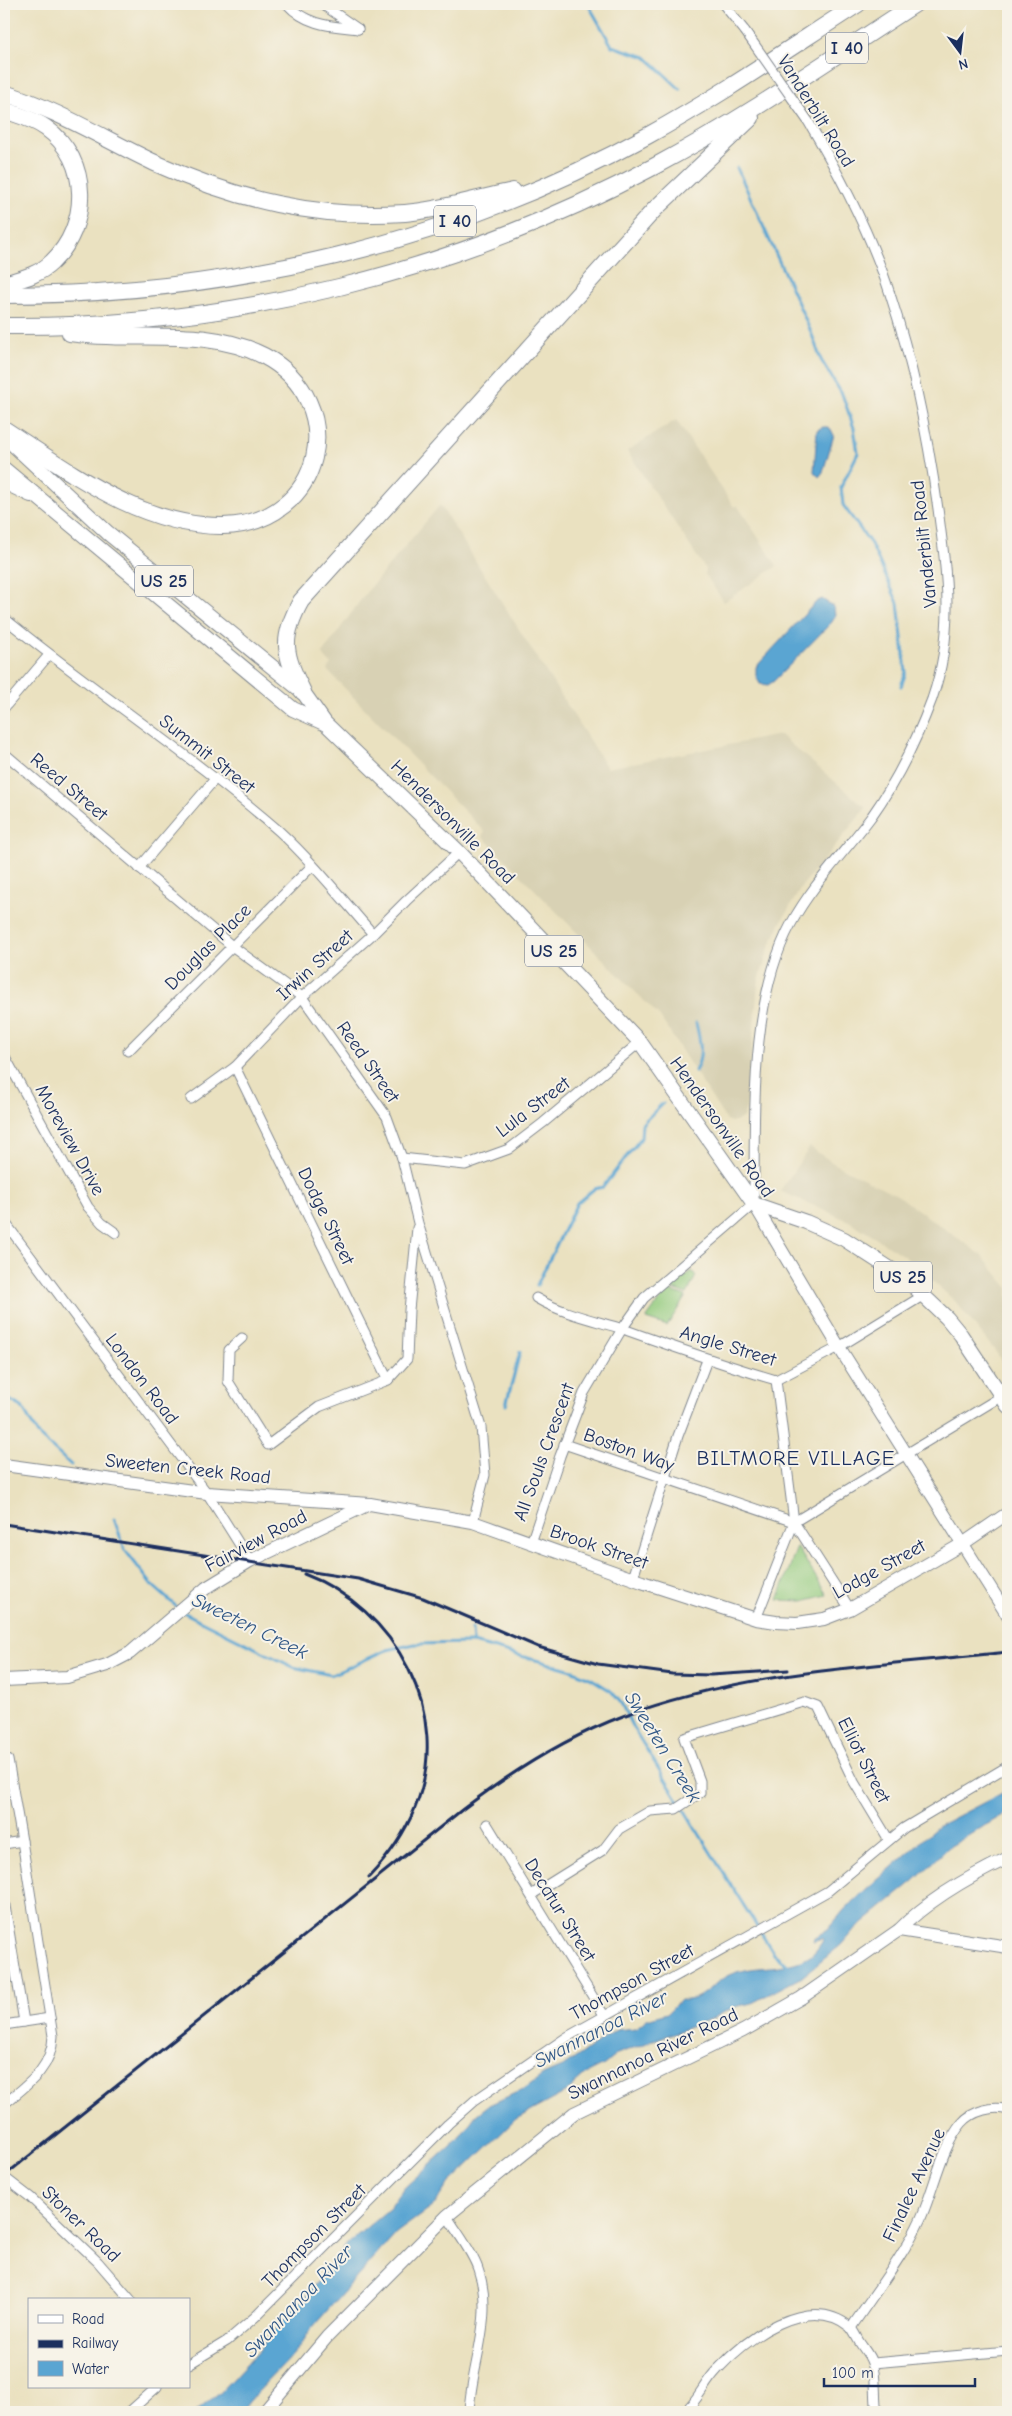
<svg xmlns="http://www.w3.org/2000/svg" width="1012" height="2416" viewBox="0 0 1012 2416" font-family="'Comic Neue',sans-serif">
  <rect width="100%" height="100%" fill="#f7f3e8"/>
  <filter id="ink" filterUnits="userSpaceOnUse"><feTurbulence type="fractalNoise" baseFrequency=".02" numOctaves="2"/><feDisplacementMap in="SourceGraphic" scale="10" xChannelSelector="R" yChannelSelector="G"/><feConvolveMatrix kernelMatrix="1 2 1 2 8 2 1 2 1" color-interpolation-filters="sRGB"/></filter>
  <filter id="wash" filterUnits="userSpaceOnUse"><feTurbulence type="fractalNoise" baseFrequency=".0096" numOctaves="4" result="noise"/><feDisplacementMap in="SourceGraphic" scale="20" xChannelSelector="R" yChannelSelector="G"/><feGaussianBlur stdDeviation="1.12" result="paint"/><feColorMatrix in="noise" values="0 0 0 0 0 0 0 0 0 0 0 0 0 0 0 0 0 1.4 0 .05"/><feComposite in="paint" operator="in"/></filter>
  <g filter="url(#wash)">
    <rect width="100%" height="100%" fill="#eae1c0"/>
    <!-- built -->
    <g fill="#d8d1b4">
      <path d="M 676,420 L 734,507 L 737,505 L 777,566 L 724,602 L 705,574 L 706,570 L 627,451 Z"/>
      <path d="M 440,505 L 607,768 L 780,735 L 866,808 L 802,886 L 781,922 L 769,948 L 758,984 L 746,1108 L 743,1117 L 736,1122 L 731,1122 L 726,1120 L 660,1017 L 482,836 L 485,832 L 327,670 L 331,664 L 322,654 L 365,594 Z"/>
      <path d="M 810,1147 L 836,1165 L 897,1195 L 980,1254 L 1008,1287 L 1008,1372 L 996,1352 L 955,1301 L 904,1256 L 849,1221 L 780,1191 Z"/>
    </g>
    <!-- green -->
    <g fill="#92ca7d" stroke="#567c6e">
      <path d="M 692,1271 L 696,1276 L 687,1294 L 670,1288 Z"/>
      <path d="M 667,1290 L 686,1296 L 667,1326 L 646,1319 Z"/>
      <path d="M 797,1547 L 827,1595 L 803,1601 L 778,1600 Z"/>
    </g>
    <!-- water -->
    <g fill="#5aa5d2" stroke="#3a6a98">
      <path d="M 823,427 L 829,427 L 834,435 L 823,472 L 819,477 L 814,472 L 817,430 Z"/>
      <path d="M 822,599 L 834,607 L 835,616 L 832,622 L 774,681 L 768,685 L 760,684 L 756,676 L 756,667 L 816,602 Z"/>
      <path d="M 1008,1790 L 1008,1812 L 949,1847 L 915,1880 L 853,1931 L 841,1945 L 802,1977 L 752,2003 L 734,2007 L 711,2019 L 617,2054 L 604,2065 L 586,2074 L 566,2092 L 516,2119 L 447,2186 L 433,2206 L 396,2233 L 310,2330 C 293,2362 262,2383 241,2412 L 196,2412 L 220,2392 L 261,2348 L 286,2316 L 300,2303 L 348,2243 L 390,2208 L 404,2188 L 459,2138 L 476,2115 L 489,2105 L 524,2089 L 543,2075 L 564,2066 L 616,2030 L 636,2028 L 647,2019 L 667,2013 L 680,2000 C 700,2003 710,1985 727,1976 C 752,1963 782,1972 809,1957 C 815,1953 820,1945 824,1939 L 822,1938 L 813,1941 L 814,1938 L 828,1929 L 845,1909 L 937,1827 Z"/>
    </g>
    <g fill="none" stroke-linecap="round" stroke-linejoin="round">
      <!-- stream -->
      <g stroke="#5aa5d2" stroke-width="3">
        <path d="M 588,4 L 612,46 L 646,57 L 680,89"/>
        <path d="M 737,168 L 811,332 L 821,360 L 842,394 L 854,428 L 858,453 L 841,487 L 843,505 L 871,544 L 898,603 L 906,672 L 901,686"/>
        <path d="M 695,1071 C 704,1056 700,1040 696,1023"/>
        <path d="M 537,1285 L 577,1203 L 594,1189 L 603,1187 L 641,1138 L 642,1124 L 663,1103"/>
        <path d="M 4,1397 L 22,1407 L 38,1435 L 71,1465"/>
        <path d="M 506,1405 L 520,1352"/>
        <path d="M 114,1519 L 125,1550 L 152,1585 L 178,1608"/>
        <path d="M 183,1612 L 293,1667 L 331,1675 L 387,1650 L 415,1644 L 473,1643 L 569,1669 L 592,1679 L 611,1691 L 621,1703 L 632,1726 L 774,1954 L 790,1967"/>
        <path d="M 472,1628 L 473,1643"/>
      </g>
    </g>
  </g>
  <g filter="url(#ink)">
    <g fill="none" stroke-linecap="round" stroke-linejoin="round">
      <defs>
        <g id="street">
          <path d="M 287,4 C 307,26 331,26 358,29"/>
          <path d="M 322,4 L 358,29"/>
          <path d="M 723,4 L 745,31"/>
          <path d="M 4,618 C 93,691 192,755 279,831 C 313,862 343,900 373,934"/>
          <path d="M 4,708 L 49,655"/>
          <path d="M 4,753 L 232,946 L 302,997 L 387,1117 L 402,1158 L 418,1223 L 481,1427 L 485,1475 L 473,1522"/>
          <path d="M 139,868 L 215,779"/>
          <path d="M 128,1051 L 312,866"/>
          <path d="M 4,1055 L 88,1207 L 102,1223 L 116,1233"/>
          <path d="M 235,1067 L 388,1380"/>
          <path d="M 191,1099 L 235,1067 L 302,997 L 373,934 L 406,901 L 459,852"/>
          <path d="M 402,1158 L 465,1165 L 509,1149 L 543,1123 L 640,1042"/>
          <path d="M 4,1221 L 207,1493 L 250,1561"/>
          <path d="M 536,1298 C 563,1314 594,1320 623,1329 C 674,1347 724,1365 776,1380 L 839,1347 L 924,1295"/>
          <path d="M 242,1338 L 229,1350 L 228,1381 L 268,1445 L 319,1407 L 388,1380 L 407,1359 L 409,1310 L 417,1228"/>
          <path d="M 776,1380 L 794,1522 L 850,1609"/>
          <path d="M 564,1444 L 794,1522 L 1002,1396"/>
          <path d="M 531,1543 L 560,1456 L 584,1393 L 622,1329 L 644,1298 L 754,1204 C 755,1117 749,1002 791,924 C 812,885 844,853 871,817 C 896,782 917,739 932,699 C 955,633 947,576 938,509 C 928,437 913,363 890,294 C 871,234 840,175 808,121"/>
          <path d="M 633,1578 L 678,1436 L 707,1360"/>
          <path d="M 756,1619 L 794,1522"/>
          <path d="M 4,1760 L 8,1760 L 22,1841"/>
          <path d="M 487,1824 L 604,2015"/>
          <path d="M 4,1844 L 22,1841 L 53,2036 C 52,2069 27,2085 4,2104"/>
          <path d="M 531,1895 L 603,1850 L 619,1829 L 650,1811 L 676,1809 L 700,1793 L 700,1781 L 684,1738 L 804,1702 L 818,1707 L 854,1782 L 889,1840"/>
          <path d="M 4,1900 L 24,2022"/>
          <path d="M 4,2025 L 50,2018"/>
          <path d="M 4,2177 L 30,2197 L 98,2262 L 131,2300"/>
          <path d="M 447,2216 C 457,2233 472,2251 478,2269 C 495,2316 471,2365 469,2412"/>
          <path d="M 851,2328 C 875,2292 903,2257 921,2218 C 934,2189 942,2146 962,2123 C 972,2111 994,2105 1008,2110"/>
          <path d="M 873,2363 L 1008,2351"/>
          <path d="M 189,2364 L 227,2341 L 255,2317 L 448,2124 L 474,2101 L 567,2037 L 828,1891 L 904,1828 L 1008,1766"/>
          <path d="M 129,2412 L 157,2387"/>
          <path d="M 684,2412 C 698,2401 704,2383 717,2370 C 746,2339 808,2292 850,2327 C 854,2331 857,2339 860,2343 C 864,2349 870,2356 872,2363 C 877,2376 874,2398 877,2412"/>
        </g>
        <g id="secondary">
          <path d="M 754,1204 L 839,1347 L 1008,1616"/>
          <path d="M 4,1465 L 207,1493 L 370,1504 L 473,1522 L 642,1582 L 756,1619 L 776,1622 L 797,1623 L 824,1619 L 850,1609 L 964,1543 L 1008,1513"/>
          <path d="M 4,1680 L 67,1677 L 107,1665 L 130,1653 L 206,1588 L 250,1561 L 369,1504"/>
          <path d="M 899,1930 L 1008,1947"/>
          <path d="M 264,2412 L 327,2337 L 447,2216 L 574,2113 L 743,2031 L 773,2014 L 801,1998 L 899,1930 C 929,1899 970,1876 1008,1858"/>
        </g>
        <g id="primary">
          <path d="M 4,436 L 108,533 L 303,692 L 325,723 L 459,852 L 640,1042 L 754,1204 L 806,1222 L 844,1239 L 906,1279 L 947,1318 L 961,1335 L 1008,1406"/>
          <path d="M 4,469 L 293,709 L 324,723"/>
        </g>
        <g id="highway">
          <path d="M 4,93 C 58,110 104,139 155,163 C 237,200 316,219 405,213 C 442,210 478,198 513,191"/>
          <path d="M 4,110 C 18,115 34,119 46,128 C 91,160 90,226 52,262 C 39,275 21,279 4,284"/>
          <path d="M 4,295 C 228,295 450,244 647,136 C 720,96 788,49 858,4"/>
          <path d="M 4,326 C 231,328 455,273 655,166 C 745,118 830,59 915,4"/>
          <path d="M 4,429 C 69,471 141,527 223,526 C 324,524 351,402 264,356 C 204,325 134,343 70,333"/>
          <path d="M 4,481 L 31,494"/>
          <path d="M 303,692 C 284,654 280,639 301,601 L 655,209 L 751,118"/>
        </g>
      </defs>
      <!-- street casing -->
      <use href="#street" stroke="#82888f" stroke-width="11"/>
      <!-- secondary casing -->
      <use href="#secondary" stroke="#82888f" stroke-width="14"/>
      <!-- primary casing -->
      <use href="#primary" stroke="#82888f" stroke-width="16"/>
      <!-- highway casing -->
      <use href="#highway" stroke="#82888f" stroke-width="18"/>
      <!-- street -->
      <use href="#street" stroke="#fff" stroke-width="9"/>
      <!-- secondary -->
      <use href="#secondary" stroke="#fff" stroke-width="12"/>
      <!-- primary -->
      <use href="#primary" stroke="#fff" stroke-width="14"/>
      <!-- highway -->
      <use href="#highway" stroke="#fff" stroke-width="16"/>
      <!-- rail -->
      <g stroke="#1b2f5e" stroke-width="3">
        <path d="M 4,1524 L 358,1579 L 423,1598 L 538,1647 L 598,1664 L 672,1674 L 711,1675 L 788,1670"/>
        <path d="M 304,1574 C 395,1608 454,1714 415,1808 C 404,1835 388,1857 369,1877"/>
        <path d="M 4,2176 L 463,1809 C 513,1771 565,1738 623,1716 C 745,1670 880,1666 1008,1652"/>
      </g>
      <defs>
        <path id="street-bridge" d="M 745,31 L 808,121"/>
      </defs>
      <!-- street-bridge casing -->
      <use href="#street-bridge" stroke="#82888f" stroke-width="11" stroke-linecap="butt"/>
      <!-- street-bridge -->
      <use href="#street-bridge" stroke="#fff" stroke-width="9"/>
    </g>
  </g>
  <g text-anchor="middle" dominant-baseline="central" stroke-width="4" stroke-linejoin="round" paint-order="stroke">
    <!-- shield labels -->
    <g fill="#f7f3e8" stroke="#5d6a87" stroke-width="1">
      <rect x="826" y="32.5" width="42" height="31" rx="4"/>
      <rect x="434" y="205.5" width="42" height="31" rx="4"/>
      <rect x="135" y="565.5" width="58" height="31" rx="4"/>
      <rect x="525" y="935.5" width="58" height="31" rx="4"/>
      <rect x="874" y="1261.5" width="58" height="31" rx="4"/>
    </g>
    <g font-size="18" font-weight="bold" fill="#1b2f5e">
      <text x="847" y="48">I 40</text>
      <text x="455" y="221">I 40</text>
      <text x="164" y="581">US 25</text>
      <text x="554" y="951">US 25</text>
      <text x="903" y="1277">US 25</text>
    </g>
    <!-- street labels -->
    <g font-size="19" fill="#1b2f5e" stroke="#f7f3e8">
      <text transform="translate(816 111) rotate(58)">Vanderbilt Road</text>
      <text transform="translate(924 544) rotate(-96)">Vanderbilt Road</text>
      <text transform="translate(207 754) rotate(38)">Summit Street</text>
      <text transform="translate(69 787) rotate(40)">Reed Street</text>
      <text transform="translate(453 822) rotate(45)">Hendersonville Road</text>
      <text transform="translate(208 947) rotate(-45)">Douglas Place</text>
      <text transform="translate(315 965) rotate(-42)">Irwin Street</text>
      <text transform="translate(368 1062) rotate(55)">Reed Street</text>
      <text transform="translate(533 1107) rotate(-37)">Lula Street</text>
      <text transform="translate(722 1127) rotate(55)">Hendersonville Road</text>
      <text transform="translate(70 1140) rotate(61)">Moreview Drive</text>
      <text transform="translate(326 1216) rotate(64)">Dodge Street</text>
      <text transform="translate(728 1346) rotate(17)">Angle Street</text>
      <text transform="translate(142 1379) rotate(53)">London Road</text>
      <text transform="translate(629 1450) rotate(20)">Boston Way</text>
      <text transform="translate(544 1452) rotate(-70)">All Souls Crescent</text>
      <text transform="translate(188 1469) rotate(6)">Sweeten Creek Road</text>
      <text transform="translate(256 1541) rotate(-28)">Fairview Road</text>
      <text transform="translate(599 1547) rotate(19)">Brook Street</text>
      <text transform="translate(879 1569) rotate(-29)">Lodge Street</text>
      <text transform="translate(864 1760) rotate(63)">Elliot Street</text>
      <text transform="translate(560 1910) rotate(58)">Decatur Street</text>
      <text transform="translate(632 1982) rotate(-29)">Thompson Street</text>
      <text transform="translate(653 2054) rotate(-26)">Swannanoa River Road</text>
      <text transform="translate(914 2185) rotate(-65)">Finalee Avenue</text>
      <text transform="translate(81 2224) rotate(44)">Stoner Road</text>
      <text transform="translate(314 2236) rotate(-45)">Thompson Street</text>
    </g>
    <!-- water labels -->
    <g font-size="20" font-style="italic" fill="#315887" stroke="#f7f3e8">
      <text transform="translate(250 1626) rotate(26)">Sweeten Creek</text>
      <text transform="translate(663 1747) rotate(58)">Sweeten Creek</text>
      <text transform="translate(601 2029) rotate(-27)">Swannanoa River</text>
      <text transform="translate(298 2301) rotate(-46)">Swannanoa River</text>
    </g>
    <!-- quarter labels -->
    <g font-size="21" letter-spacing="1" fill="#1b2f5e" stroke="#f7f3e8">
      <text x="796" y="1458">BILTMORE VILLAGE</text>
    </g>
  </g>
  <!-- margin -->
  <rect width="1012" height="2416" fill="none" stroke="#f7f3e8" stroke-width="20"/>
  <!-- legend -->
  <rect x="28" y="2298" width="162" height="90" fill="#f7f3e8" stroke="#9fa5b1"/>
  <rect x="38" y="2315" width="25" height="8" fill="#ffffff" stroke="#9fa5b1"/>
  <text x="72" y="2324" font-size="15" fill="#1b2f5e">Road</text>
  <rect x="38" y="2340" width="25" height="8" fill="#1b2f5e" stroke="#9fa5b1"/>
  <text x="72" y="2348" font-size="15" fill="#1b2f5e">Railway</text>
  <rect x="38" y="2361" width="25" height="15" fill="#5aa5d2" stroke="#9fa5b1"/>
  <text x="72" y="2374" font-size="15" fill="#1b2f5e">Water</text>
  <!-- north arrow -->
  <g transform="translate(960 52) rotate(165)" stroke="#f7f3e8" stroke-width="4" paint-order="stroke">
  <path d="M0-4L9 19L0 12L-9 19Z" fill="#1b2f5e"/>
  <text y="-8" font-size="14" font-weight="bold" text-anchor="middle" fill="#1b2f5e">N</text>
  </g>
  <!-- scale -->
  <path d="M824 2378v8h151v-8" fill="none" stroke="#1b2f5e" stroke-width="2.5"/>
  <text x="832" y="2378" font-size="15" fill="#1b2f5e" stroke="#f7f3e8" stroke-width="4" paint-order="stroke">100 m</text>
</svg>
